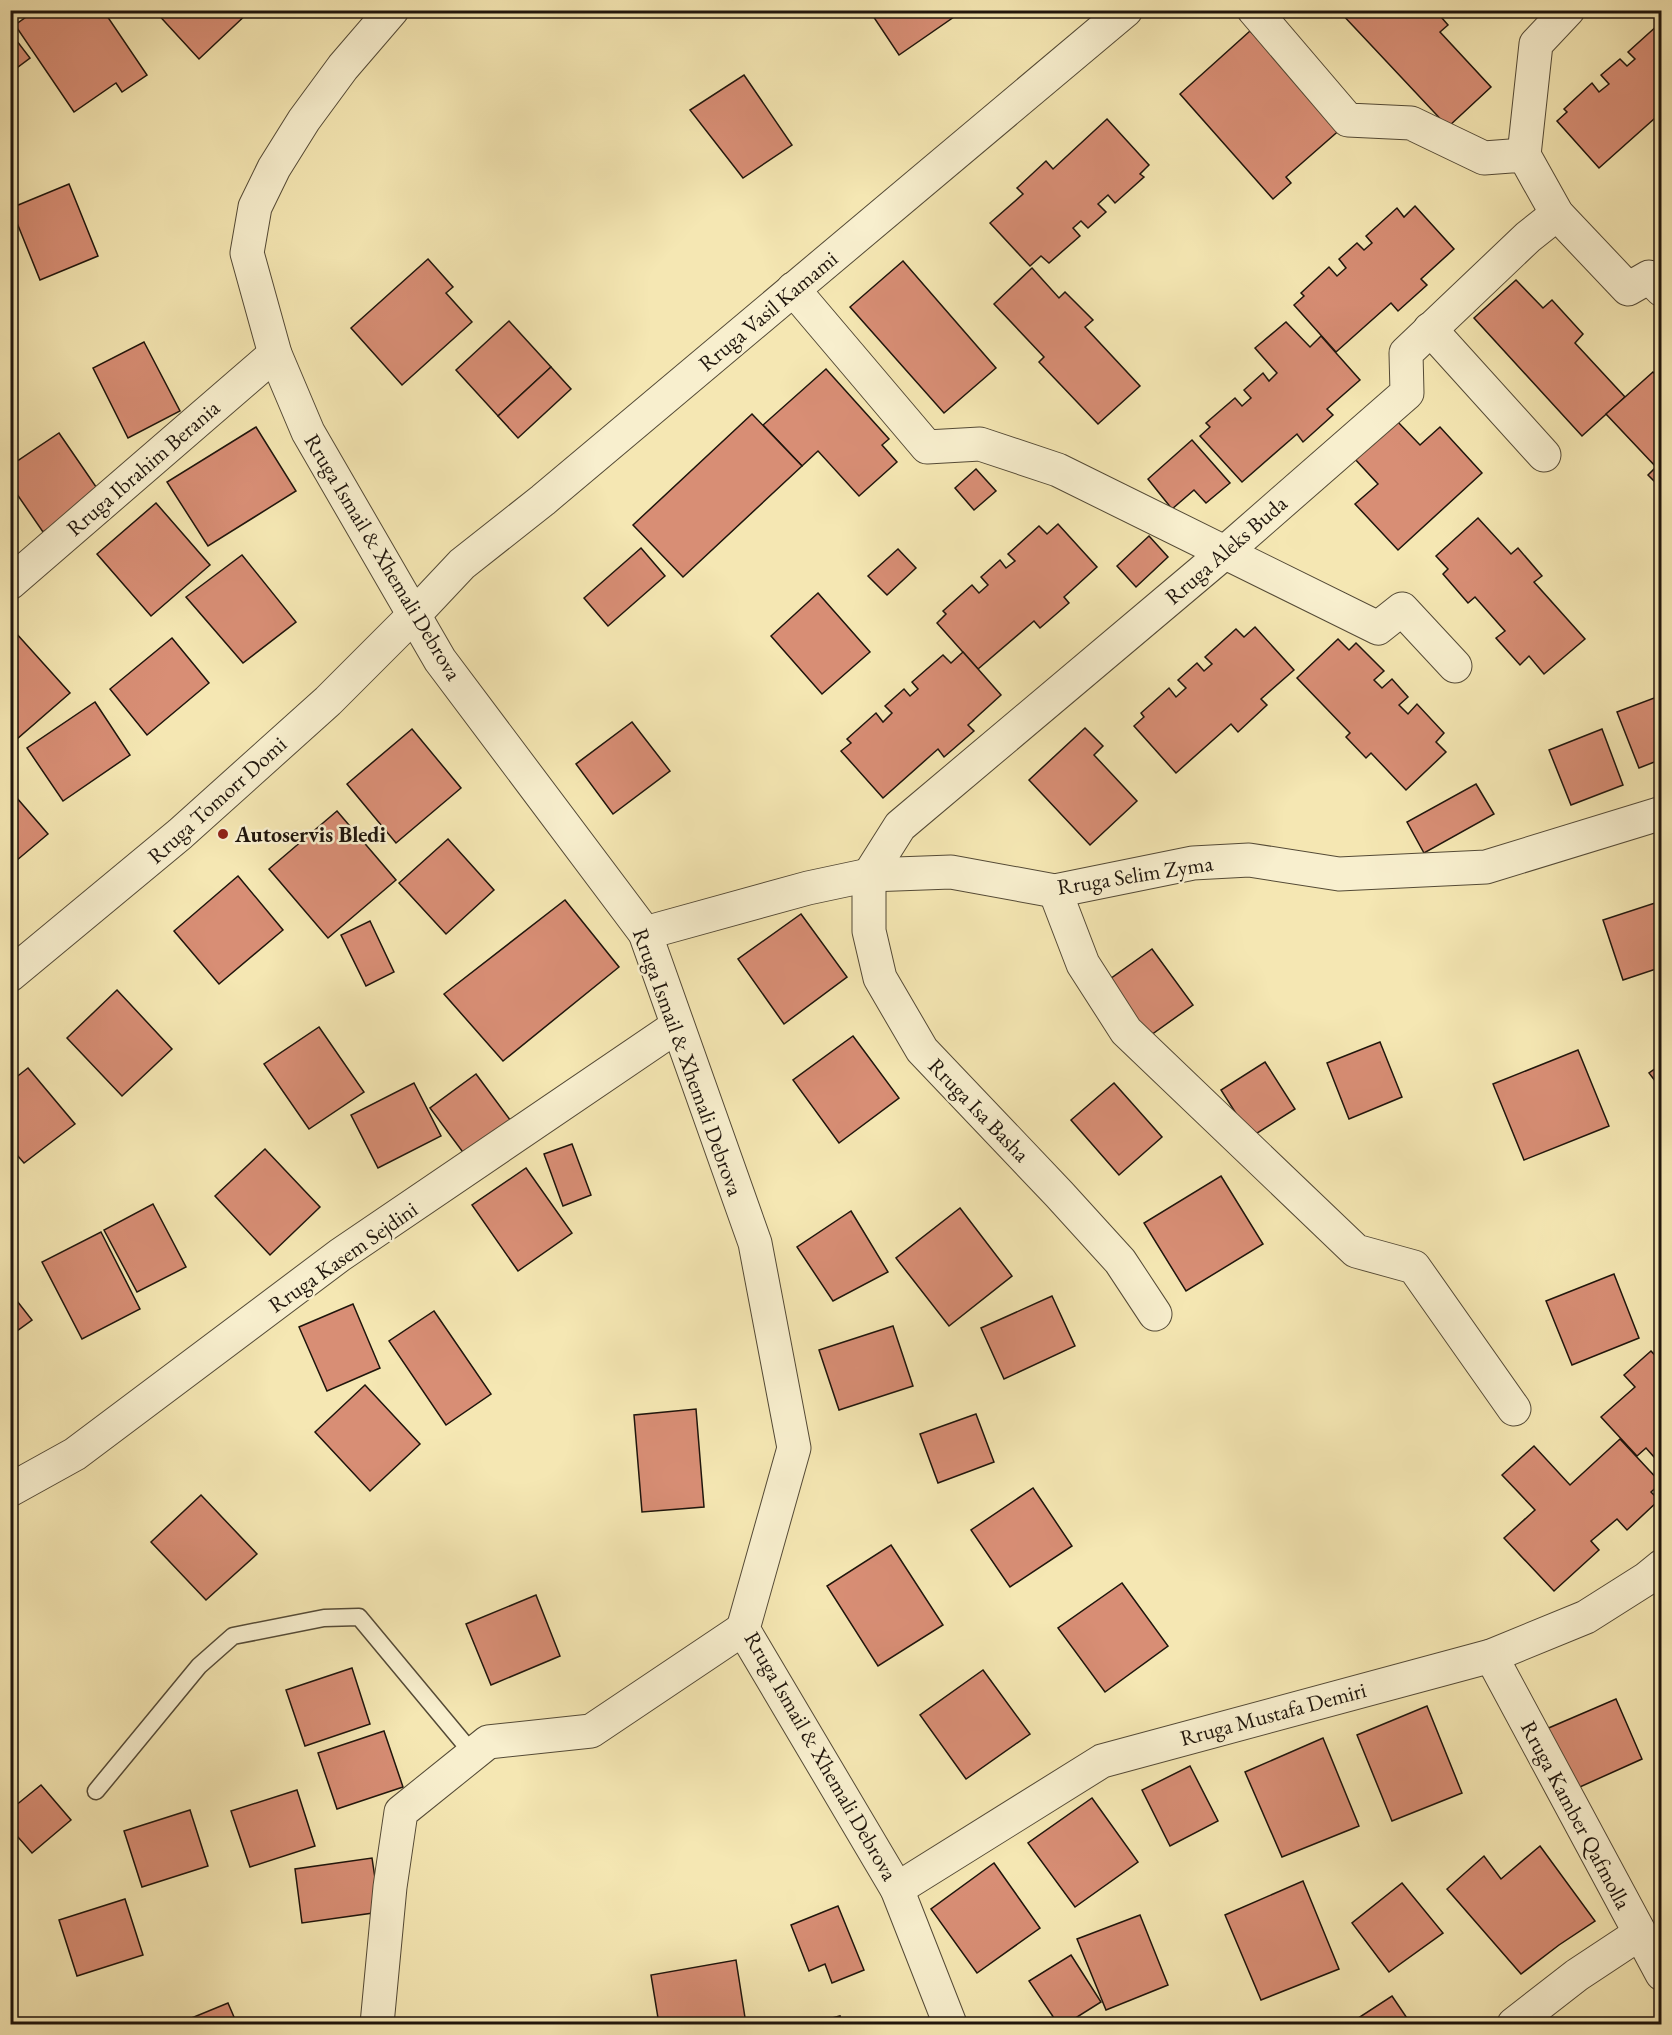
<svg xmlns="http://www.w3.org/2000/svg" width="1672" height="2035" viewBox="0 0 1672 2035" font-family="'EB Garamond',serif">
  <rect width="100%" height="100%" fill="#f5e7b3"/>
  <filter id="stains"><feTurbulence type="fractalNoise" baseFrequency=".00333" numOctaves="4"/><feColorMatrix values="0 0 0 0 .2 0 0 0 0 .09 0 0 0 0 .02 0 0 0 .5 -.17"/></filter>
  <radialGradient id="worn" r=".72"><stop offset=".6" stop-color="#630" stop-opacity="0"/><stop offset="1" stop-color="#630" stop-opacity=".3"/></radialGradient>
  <!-- building -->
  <g fill="#d88e75" stroke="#1f150c" stroke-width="1.5">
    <path d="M 36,10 L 103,10 L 147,75 L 122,92 L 116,83 L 74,112 L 15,25 Z"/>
    <path d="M 154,10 L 251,10 L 199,59 Z"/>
    <path d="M 869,10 L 964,10 L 899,55 Z"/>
    <path d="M 1342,10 L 1435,10 L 1448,25 L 1440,32 L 1491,87 L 1448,127 L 1340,12 Z"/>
    <path d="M 1659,24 L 1662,27 L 1662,126 L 1654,119 L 1599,168 L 1557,121 L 1567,112 L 1564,109 L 1592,83 L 1599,92 L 1609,84 L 1601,75 L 1620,59 L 1627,66 L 1635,59 L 1628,52 Z"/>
    <path d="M 1250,31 L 1343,127 L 1286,177 L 1291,183 L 1273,199 L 1180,94 Z"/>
    <path d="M 10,32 L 30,58 L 10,73 Z"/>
    <path d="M 744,75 L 792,145 L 743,178 L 690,110 Z"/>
    <path d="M 1107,119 L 1149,165 L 1140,174 L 1144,177 L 1115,203 L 1108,195 L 1098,204 L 1106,212 L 1088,228 L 1081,221 L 1073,228 L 1080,236 L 1049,263 L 1041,256 L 1030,266 L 990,223 L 1023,194 L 1017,188 L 1046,161 L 1053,169 Z"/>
    <path d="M 69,184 L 98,256 L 40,280 L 11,208 Z"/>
    <path d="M 1415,206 L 1454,249 L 1421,279 L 1427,285 L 1398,311 L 1391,303 L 1336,352 L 1294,305 L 1304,296 L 1301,293 L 1329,267 L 1337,276 L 1346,268 L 1339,259 L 1357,243 L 1364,250 L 1372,243 L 1366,236 L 1397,208 L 1404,217 Z"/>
    <path d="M 428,259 L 453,287 L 446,293 L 472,322 L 402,385 L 351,328 Z"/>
    <path d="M 903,261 L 996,368 L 944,413 L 850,307 Z"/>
    <path d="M 1032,268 L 1059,298 L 1065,292 L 1093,320 L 1085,327 L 1140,386 L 1098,424 L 1039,362 L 1044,357 L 994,304 Z"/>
    <path d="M 1516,280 L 1543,308 L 1552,300 L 1583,334 L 1575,343 L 1625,397 L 1582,436 L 1474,318 Z"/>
    <path d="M 509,321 L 551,367 L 498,416 L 456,370 Z"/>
    <path d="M 1286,322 L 1310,347 L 1321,336 L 1360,380 L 1327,409 L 1333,415 L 1303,442 L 1297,434 L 1242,482 L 1200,436 L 1210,427 L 1206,423 L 1235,398 L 1242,406 L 1251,398 L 1244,390 L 1263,373 L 1269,381 L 1277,373 L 1255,348 Z"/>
    <path d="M 144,342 L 180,411 L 128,438 L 93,368 Z"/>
    <path d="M 551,367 L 571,389 L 518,438 L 498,416 Z"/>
    <path d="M 826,369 L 889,439 L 882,445 L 897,462 L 859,496 L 818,451 L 802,466 L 763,425 Z"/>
    <path d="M 1653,372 L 1662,381 L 1662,489 L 1648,475 L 1656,467 L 1606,414 Z"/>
    <path d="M 752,414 L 802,466 L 683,577 L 633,525 Z"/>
    <path d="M 1396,420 L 1420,445 L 1440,427 L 1482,473 L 1398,550 L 1355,504 L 1378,484 L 1354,458 Z"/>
    <path d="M 256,427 L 296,491 L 208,546 L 167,482 Z"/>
    <path d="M 59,433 L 101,494 L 43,532 L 10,484 L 10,466 Z"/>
    <path d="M 1192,440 L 1230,483 L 1206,503 L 1194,490 L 1172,509 L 1148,479 Z"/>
    <path d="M 976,469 L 996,491 L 974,510 L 955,488 Z"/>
    <path d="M 156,503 L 210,565 L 151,616 L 97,554 Z"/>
    <path d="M 1478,518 L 1511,554 L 1518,548 L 1542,576 L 1534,582 L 1585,639 L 1544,674 L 1529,656 L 1520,665 L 1496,638 L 1505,631 L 1475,597 L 1468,603 L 1443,574 L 1448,569 L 1436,556 Z"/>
    <path d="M 1058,524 L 1097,567 L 1064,597 L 1069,603 L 1040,628 L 1034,621 L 978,669 L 937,623 L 946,614 L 943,611 L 972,585 L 979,593 L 988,585 L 981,577 L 1000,560 L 1006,568 L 1015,561 L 1008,554 L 1039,526 L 1047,534 Z"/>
    <path d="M 1149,536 L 1168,557 L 1136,587 L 1117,566 Z"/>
    <path d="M 641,548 L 665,576 L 608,626 L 584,598 Z"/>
    <path d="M 898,549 L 916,568 L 887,595 L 868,576 Z"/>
    <path d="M 242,555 L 296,622 L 243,663 L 186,597 Z"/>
    <path d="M 818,593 L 870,652 L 822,694 L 771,636 Z"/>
    <path d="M 1255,627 L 1294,670 L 1261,699 L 1267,705 L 1238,732 L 1231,724 L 1176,773 L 1134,726 L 1144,717 L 1141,713 L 1169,688 L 1176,697 L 1186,688 L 1178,680 L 1197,663 L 1204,671 L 1212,664 L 1205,657 L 1236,629 L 1244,637 Z"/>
    <path d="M 15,632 L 70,693 L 10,745 L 10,636 Z"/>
    <path d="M 172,638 L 209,683 L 147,735 L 110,689 Z"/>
    <path d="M 1338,639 L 1349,650 L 1356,643 L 1384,671 L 1374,680 L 1382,688 L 1392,679 L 1408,697 L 1399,705 L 1408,714 L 1417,704 L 1444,733 L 1436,742 L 1446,752 L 1406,790 L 1371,753 L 1366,758 L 1346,737 L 1350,733 L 1297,678 Z"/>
    <path d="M 963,652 L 1001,695 L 968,725 L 974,731 L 944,757 L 938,749 L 883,798 L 841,751 L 851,743 L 847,739 L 876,713 L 883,722 L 892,713 L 885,706 L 904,689 L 910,696 L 918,689 L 912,682 L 943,655 L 951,663 Z"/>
    <path d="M 1662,695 L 1662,759 L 1639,768 L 1617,712 Z"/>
    <path d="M 95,702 L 130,755 L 63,801 L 27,748 Z"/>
    <path d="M 632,722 L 670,771 L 613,814 L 576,764 Z"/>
    <path d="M 1085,728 L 1103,746 L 1094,755 L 1137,801 L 1090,845 L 1029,780 Z"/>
    <path d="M 412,729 L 461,788 L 396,843 L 347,784 Z"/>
    <path d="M 1602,729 L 1623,785 L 1571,805 L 1549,750 Z"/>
    <path d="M 1476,784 L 1494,814 L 1424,853 L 1407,822 Z"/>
    <path d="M 10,790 L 48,834 L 10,866 Z"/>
    <path d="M 337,811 L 396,880 L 328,938 L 269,869 Z"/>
    <path d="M 448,839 L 494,890 L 446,934 L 399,883 Z"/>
    <path d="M 238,876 L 283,930 L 219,984 L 174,931 Z"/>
    <path d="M 565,900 L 619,967 L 503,1061 L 444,994 Z"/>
    <path d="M 1661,901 L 1662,967 L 1623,980 L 1603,920 Z"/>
    <path d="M 801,914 L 847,977 L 784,1024 L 738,959 Z"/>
    <path d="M 370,921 L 394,972 L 366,986 L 341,935 Z"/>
    <path d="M 1152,949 L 1193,1005 L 1144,1040 L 1103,984 Z"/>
    <path d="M 117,990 L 172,1049 L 122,1096 L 67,1038 Z"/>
    <path d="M 319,1027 L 364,1092 L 309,1129 L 264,1064 Z"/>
    <path d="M 853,1036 L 899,1098 L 839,1143 L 793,1080 Z"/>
    <path d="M 1380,1042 L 1402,1097 L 1349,1119 L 1327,1063 Z"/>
    <path d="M 1578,1050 L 1609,1126 L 1524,1160 L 1493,1084 Z"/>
    <path d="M 1265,1062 L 1295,1109 L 1251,1137 L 1221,1090 Z"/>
    <path d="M 1662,1064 L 1662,1090 L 1649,1073 Z"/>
    <path d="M 28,1068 L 75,1124 L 24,1163 L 10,1147 L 10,1082 Z"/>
    <path d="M 476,1074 L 511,1121 L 465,1155 L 430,1108 Z"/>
    <path d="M 414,1083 L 441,1136 L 378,1168 L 351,1115 Z"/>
    <path d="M 1114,1083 L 1162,1137 L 1119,1175 L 1071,1120 Z"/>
    <path d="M 572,1144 L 591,1195 L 563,1206 L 544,1154 Z"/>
    <path d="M 265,1149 L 320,1207 L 270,1255 L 215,1196 Z"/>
    <path d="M 526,1168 L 572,1233 L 518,1271 L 472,1205 Z"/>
    <path d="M 1221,1176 L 1263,1244 L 1186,1291 L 1144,1223 Z"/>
    <path d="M 153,1204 L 186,1267 L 137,1292 L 104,1230 Z"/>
    <path d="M 960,1208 L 1012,1276 L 949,1326 L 896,1258 Z"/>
    <path d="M 851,1211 L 888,1272 L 833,1301 L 797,1247 Z"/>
    <path d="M 101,1232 L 140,1309 L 82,1339 L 42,1262 Z"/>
    <path d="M 1614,1274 L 1639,1338 L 1572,1365 L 1546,1301 Z"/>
    <path d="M 10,1292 L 32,1320 L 10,1336 Z"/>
    <path d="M 1052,1296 L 1075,1346 L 1004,1379 L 981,1328 Z"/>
    <path d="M 353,1304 L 380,1368 L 327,1391 L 299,1327 Z"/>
    <path d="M 434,1311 L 491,1394 L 446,1425 L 389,1341 Z"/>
    <path d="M 893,1326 L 913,1386 L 839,1410 L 819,1350 Z"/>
    <path d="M 1651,1351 L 1662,1363 L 1662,1451 L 1654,1457 L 1646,1448 L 1637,1456 L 1601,1417 L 1635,1387 L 1624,1375 Z"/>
    <path d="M 365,1385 L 420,1444 L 370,1491 L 315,1432 Z"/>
    <path d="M 696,1409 L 704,1507 L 642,1512 L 634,1415 Z"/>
    <path d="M 976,1414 L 994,1462 L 938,1483 L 920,1434 Z"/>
    <path d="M 1620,1439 L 1661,1483 L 1651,1492 L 1659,1500 L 1627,1530 L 1617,1519 L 1591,1541 L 1599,1550 L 1554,1591 L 1504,1538 L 1535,1510 L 1502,1475 L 1534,1446 L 1570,1485 Z"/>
    <path d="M 1033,1488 L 1072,1546 L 1010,1587 L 971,1530 Z"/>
    <path d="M 201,1495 L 257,1554 L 206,1600 L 151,1542 Z"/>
    <path d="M 891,1545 L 943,1625 L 878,1666 L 827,1586 Z"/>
    <path d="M 1122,1583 L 1168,1646 L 1105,1692 L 1058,1628 Z"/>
    <path d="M 536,1595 L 560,1656 L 491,1685 L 466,1624 Z"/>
    <path d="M 352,1668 L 370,1724 L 305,1746 L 286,1690 Z"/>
    <path d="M 983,1670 L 1030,1734 L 966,1779 L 920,1715 Z"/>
    <path d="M 1616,1699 L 1642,1759 L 1571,1791 L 1544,1730 Z"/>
    <path d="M 1427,1706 L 1462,1793 L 1392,1821 L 1357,1735 Z"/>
    <path d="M 384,1731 L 403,1787 L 337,1809 L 318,1753 Z"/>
    <path d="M 1323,1738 L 1359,1826 L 1282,1857 L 1245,1772 Z"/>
    <path d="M 1190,1766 L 1218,1821 L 1170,1846 L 1142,1790 Z"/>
    <path d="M 41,1785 L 71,1820 L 32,1853 L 10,1828 L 10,1810 Z"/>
    <path d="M 297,1790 L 315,1846 L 250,1867 L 231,1811 Z"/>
    <path d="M 1092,1798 L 1138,1862 L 1075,1907 L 1028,1843 Z"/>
    <path d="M 190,1810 L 208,1866 L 142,1887 L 124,1831 Z"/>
    <path d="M 1540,1846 L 1595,1921 L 1559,1945 L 1521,1974 L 1447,1889 L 1484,1856 L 1501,1879 Z"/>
    <path d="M 372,1858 L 380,1912 L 302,1923 L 295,1869 Z"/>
    <path d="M 994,1863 L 1040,1928 L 977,1973 L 931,1909 Z"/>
    <path d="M 1303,1881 L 1339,1969 L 1261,2000 L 1225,1915 Z"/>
    <path d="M 1402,1883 L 1443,1933 L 1389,1972 L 1352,1923 Z"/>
    <path d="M 125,1899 L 143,1955 L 77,1976 L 59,1920 Z"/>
    <path d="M 838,1906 L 864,1970 L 832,1983 L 825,1964 L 809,1971 L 791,1925 Z"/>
    <path d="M 1140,1915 L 1168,1985 L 1106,2010 L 1077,1939 Z"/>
    <path d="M 1071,1955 L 1101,2002 L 1066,2024 L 1058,2024 L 1029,1981 Z"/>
    <path d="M 736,1960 L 746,2024 L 659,2024 L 651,1975 Z"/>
    <path d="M 1392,1996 L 1411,2024 L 1349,2024 Z"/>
    <path d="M 228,2003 L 237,2024 L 177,2024 Z"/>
    <path d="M 840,2016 L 842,2024 L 809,2024 Z"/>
  </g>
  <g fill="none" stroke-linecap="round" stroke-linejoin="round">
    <defs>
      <path id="lane" d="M 96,1791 L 199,1666 L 233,1636 L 324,1618 L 359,1617 L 473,1754"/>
      <g id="street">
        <path d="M 392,10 L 343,67 L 304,120 L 274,168 L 255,207 L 247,253 L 275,354 L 308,432 L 440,660 L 645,933 L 755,1243 L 794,1448 L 743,1629 L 897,1889 L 950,2024"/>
        <path d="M 1254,10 L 1348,120 L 1411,123 L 1484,158 L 1524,155 L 1557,214 L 1628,289 L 1649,277 L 1662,290"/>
        <path d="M 1524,155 L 1536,44 L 1568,10"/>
        <path d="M 793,289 L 927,447 L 980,444 L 1058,470 L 1378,628 L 1402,609 L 1455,666"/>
        <path d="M 1430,329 L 1544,455"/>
        <path d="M 10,583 L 275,354"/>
        <path d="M 1055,891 L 1083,964 L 1126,1031 L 1356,1251 L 1414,1267 L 1514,1409"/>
        <path d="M 645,933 L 808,888 L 869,875 L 951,872 L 1055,891 L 1193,863 L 1249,860 L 1339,874 L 1486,867 L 1662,813"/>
        <path d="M 10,975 L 180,834 L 328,701 L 414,615 L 462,564 L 543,500 L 1126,10"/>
        <path d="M 1155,1314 L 1120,1261 L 1059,1194 L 922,1050 L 880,978 L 869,931 L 869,875 L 900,826 L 1224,553 L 1407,393 L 1406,353 L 1528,237 L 1557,214"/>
        <path d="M 10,1490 L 75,1454 L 340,1255 L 677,1026"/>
        <path d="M 1491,1656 L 1662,1974"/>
        <path d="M 897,1889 L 1102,1761 L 1491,1656 L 1586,1617 L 1646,1579 L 1662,1566"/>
        <path d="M 377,2024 L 390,1887 L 401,1812 L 488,1742 L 591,1731 L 743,1629"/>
        <path d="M 1514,2024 L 1577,1975 L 1639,1934"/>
      </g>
    </defs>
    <!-- lane casing -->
    <use href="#lane" stroke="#544a36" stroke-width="19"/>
    <!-- street casing -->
    <use href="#street" stroke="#544a36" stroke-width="35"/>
    <!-- lane -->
    <use href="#lane" stroke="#f8efce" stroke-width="16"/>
    <!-- street -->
    <use href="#street" stroke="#f8efce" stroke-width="33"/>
  </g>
  <!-- markers -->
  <circle fill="#8f2418" stroke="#f8efce" stroke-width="2" cx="223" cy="834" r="6"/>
  <g text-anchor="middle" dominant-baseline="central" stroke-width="5" stroke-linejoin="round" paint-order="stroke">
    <!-- street labels -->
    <g font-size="22" fill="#1f150c" stroke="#f8efce">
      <text transform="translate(768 311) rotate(-40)">Rruga Vasil Kamami</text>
      <text transform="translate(143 468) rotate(-41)">Rruga Ibrahim Berania</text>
      <text transform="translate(1226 550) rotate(-41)">Rruga Aleks Buda</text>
      <text transform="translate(383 557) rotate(59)">Rruga Ismail &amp; Xhemali Debrova</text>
      <text transform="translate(217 800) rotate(-42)">Rruga Tomorr Domi</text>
      <text transform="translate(1135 875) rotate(-9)">Rruga Selim Zyma</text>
      <text transform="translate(688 1062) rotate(70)">Rruga Ismail &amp; Xhemali Debrova</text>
      <text transform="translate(979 1110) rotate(46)">Rruga Isa Basha</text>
      <text transform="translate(343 1257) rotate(-35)">Rruga Kasem Sejdini</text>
      <text transform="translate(1273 1714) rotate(-15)">Rruga Mustafa Demiri</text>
      <text transform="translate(821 1756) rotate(60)">Rruga Ismail &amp; Xhemali Debrova</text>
      <text transform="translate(1576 1815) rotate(62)">Rruga Kamber Qafmolla</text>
    </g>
    <!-- poi labels -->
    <g font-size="22" font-weight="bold" fill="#1f150c" stroke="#f8efce" text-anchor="start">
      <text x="235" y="834">Autoservis Bledi</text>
    </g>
  </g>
  <!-- margin -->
  <rect width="1672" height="2035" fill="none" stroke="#f5e7b3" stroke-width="36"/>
  <rect x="12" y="12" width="1648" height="2011" fill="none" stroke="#1f150c" stroke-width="3"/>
  <rect x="18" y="18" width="1636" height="1999" fill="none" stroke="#1f150c" stroke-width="1.5"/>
  <rect width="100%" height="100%" filter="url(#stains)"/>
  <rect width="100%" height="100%" fill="url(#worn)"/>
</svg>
